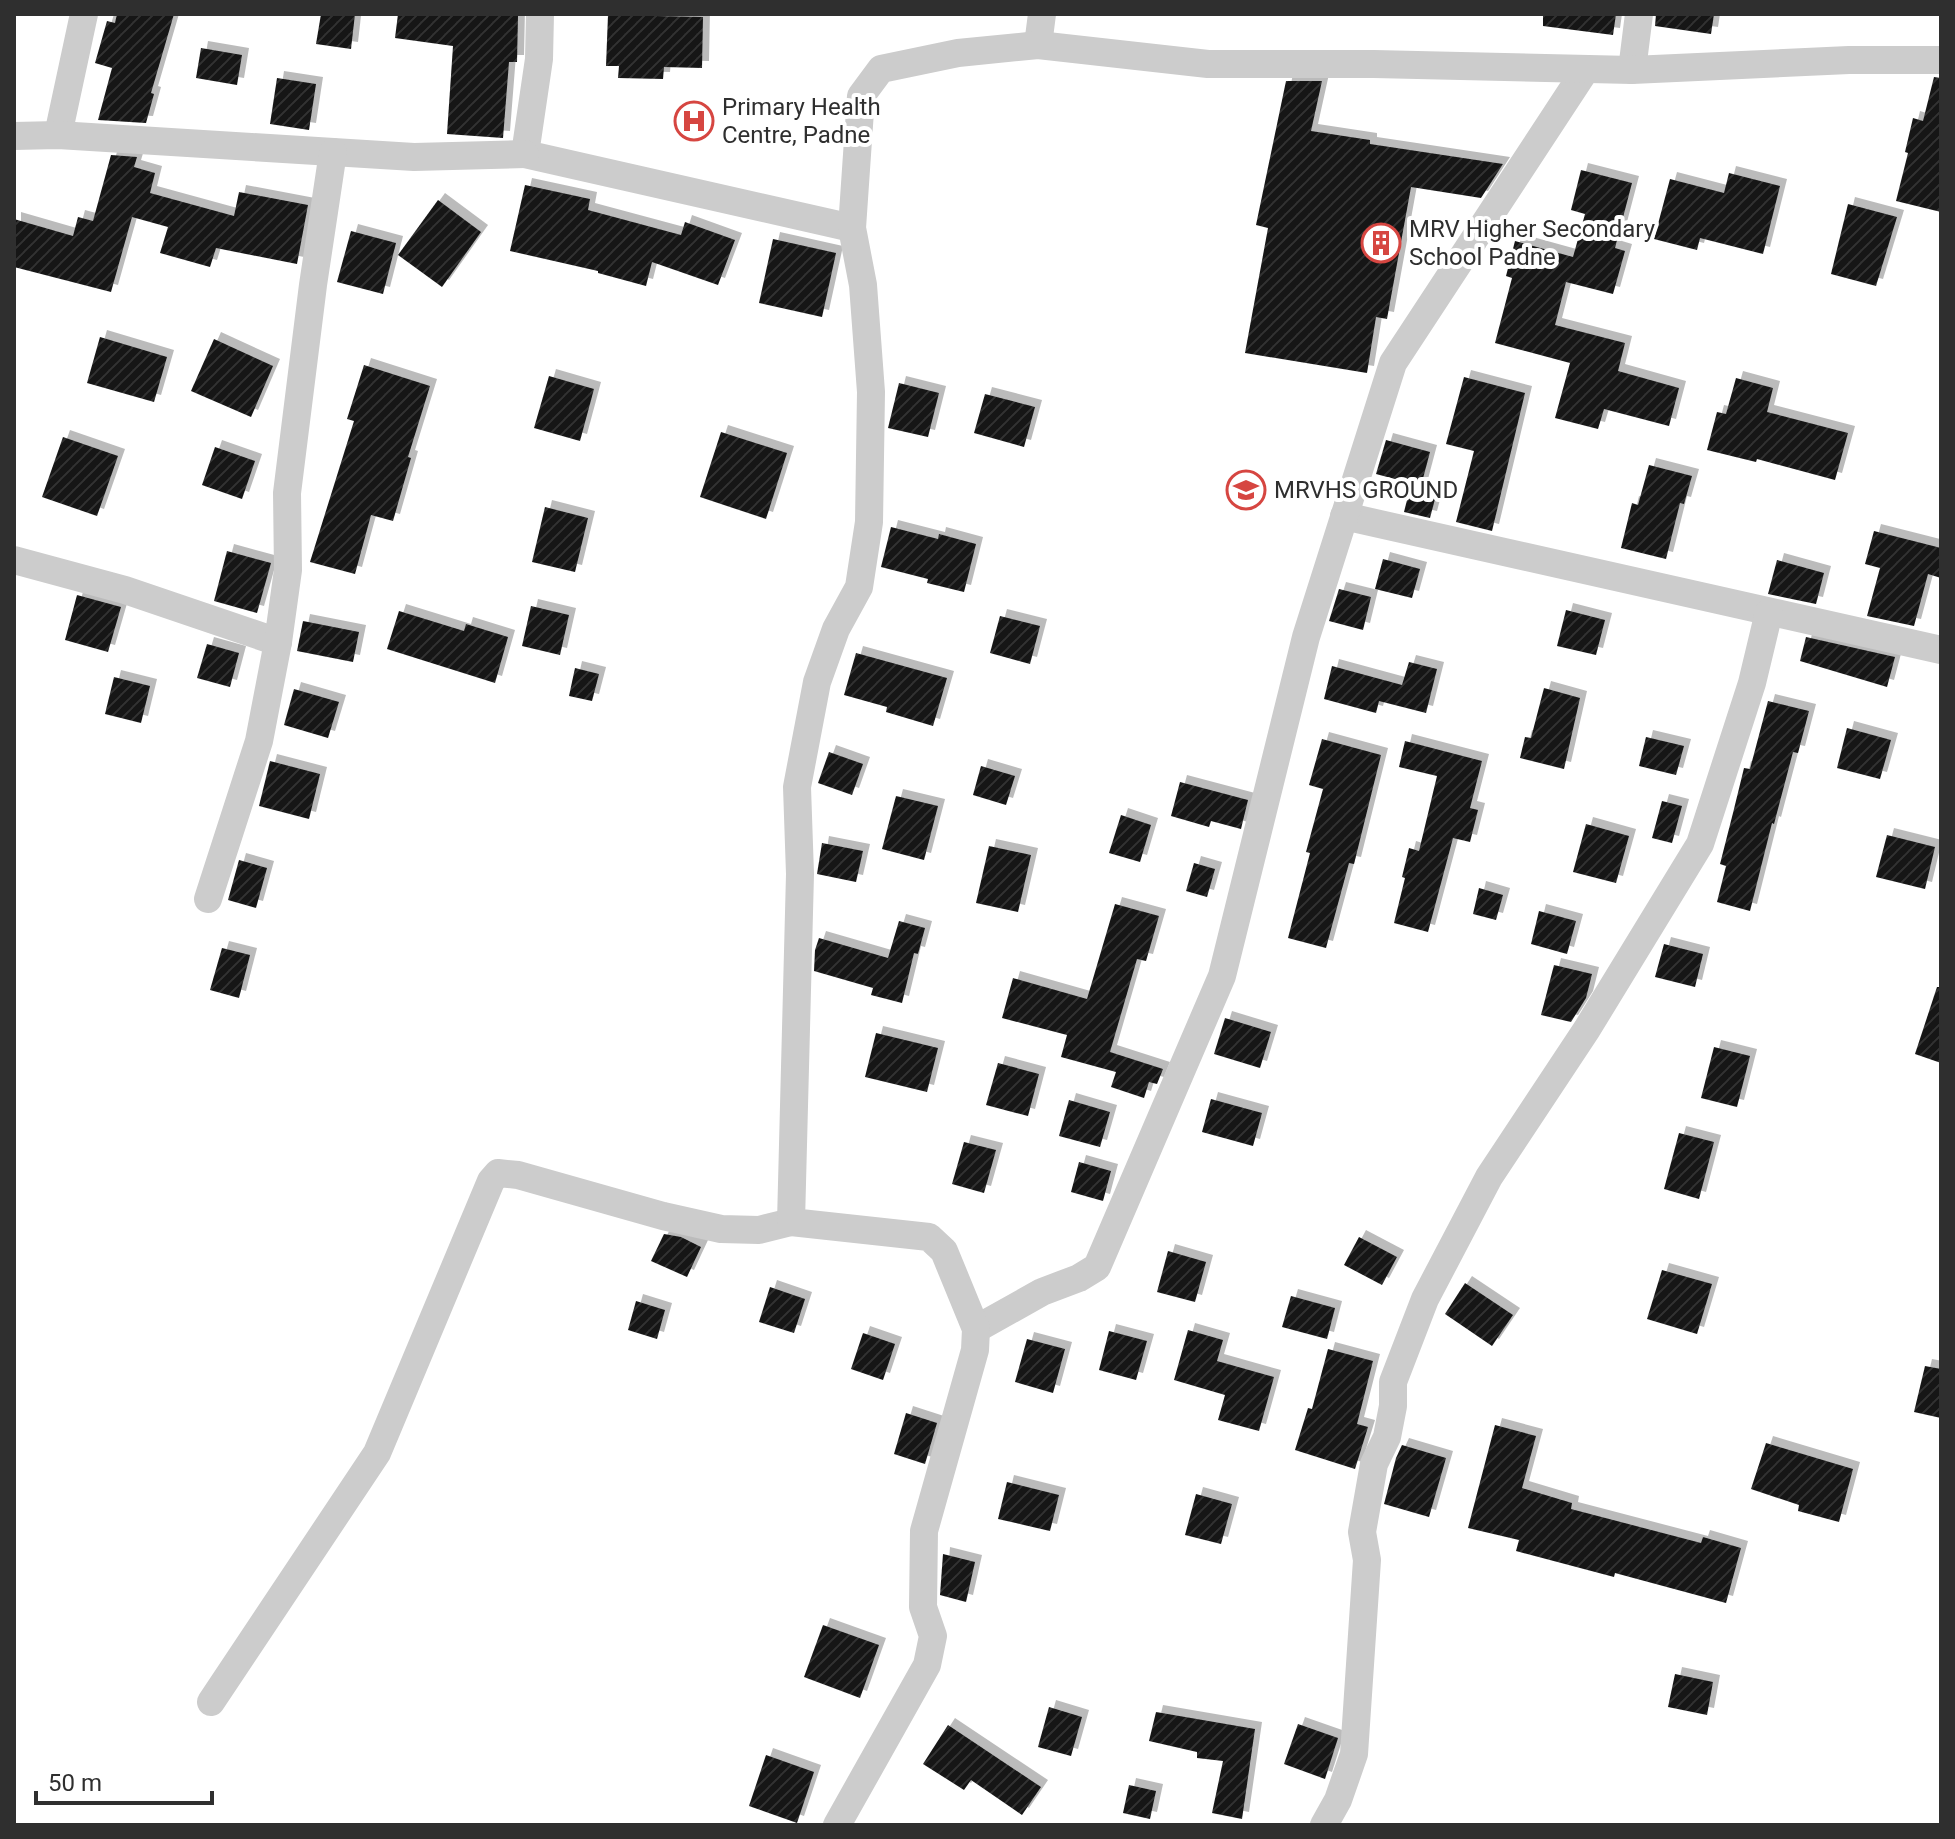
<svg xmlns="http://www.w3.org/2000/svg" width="1955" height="1839" viewBox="0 0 1955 1839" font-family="Roboto,sans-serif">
  <defs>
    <pattern id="building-hatch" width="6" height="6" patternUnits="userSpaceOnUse" patternTransform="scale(2)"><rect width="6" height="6" fill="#161616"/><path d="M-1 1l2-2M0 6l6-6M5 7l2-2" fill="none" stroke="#303030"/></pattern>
    <filter id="shadow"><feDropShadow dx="7" dy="-7" stdDeviation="0" flood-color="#0004"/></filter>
  </defs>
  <rect width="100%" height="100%" fill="#fff"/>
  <!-- building -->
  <g fill="url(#building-hatch)" filter="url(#shadow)">
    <path d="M 117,14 L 174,14 L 151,93 L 154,94 L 146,123 L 98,120 L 112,68 L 95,63 L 107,21 L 115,23 Z"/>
    <path d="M 321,14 L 355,14 L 351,49 L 316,44 Z"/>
    <path d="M 398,14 L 518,16 L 517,62 L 509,62 L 503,138 L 447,134 L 453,46 L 395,38 Z"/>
    <path d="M 1543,14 L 1616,14 L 1613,35 L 1543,26 Z"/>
    <path d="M 1656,14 L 1714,14 L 1711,34 L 1655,26 Z"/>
    <path d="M 608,15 L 703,17 L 702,68 L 664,67 L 663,79 L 618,78 L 619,66 L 606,66 Z"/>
    <path d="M 201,48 L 242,55 L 237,85 L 196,78 Z"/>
    <path d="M 1934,77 L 1941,78 L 1941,212 L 1896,201 L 1908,153 L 1905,152 L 1913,118 L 1923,121 Z"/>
    <path d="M 277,78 L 316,84 L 309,130 L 270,124 Z"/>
    <path d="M 1286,81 L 1322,81 L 1311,131 L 1370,140 L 1370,144 L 1503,164 L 1481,198 L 1411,187 L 1387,319 L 1376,317 L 1367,373 L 1245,353 L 1268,228 L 1256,225 Z"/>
    <path d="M 111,155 L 137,157 L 134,167 L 155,173 L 150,193 L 234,216 L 239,192 L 308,205 L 297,264 L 216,248 L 210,267 L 160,253 L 168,227 L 132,217 L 111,292 L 14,267 L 14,219 L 73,236 L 78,217 L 93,221 Z"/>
    <path d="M 1581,170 L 1632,183 L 1615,248 L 1625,251 L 1613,294 L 1566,282 L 1555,325 L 1625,343 L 1618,371 L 1679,388 L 1669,426 L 1604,409 L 1598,429 L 1555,418 L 1570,363 L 1495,343 L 1512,278 L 1506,276 L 1515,241 L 1573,257 L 1585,214 L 1571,210 Z"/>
    <path d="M 1729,173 L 1780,186 L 1763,254 L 1700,238 L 1697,250 L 1654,239 L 1670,179 L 1724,193 Z"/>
    <path d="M 525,185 L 590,199 L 588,210 L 681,235 L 685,222 L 735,240 L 718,285 L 652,262 L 646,286 L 598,273 L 598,271 L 510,251 Z"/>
    <path d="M 438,200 L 481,232 L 442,287 L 398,255 Z"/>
    <path d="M 1848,204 L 1897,217 L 1876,286 L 1831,274 Z"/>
    <path d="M 351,231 L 396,243 L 383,294 L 337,282 Z"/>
    <path d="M 773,239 L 836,253 L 822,317 L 759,303 Z"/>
    <path d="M 100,337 L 167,357 L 154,402 L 87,383 Z"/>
    <path d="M 214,339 L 273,366 L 251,417 L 191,391 Z"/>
    <path d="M 364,365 L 430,386 L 408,457 L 411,458 L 393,521 L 371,515 L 355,574 L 310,562 L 354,421 L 347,419 Z"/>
    <path d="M 549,376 L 594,389 L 580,441 L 534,428 Z"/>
    <path d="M 1464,377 L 1525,393 L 1492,531 L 1456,522 L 1474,451 L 1446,444 Z"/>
    <path d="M 1736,378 L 1773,388 L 1767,412 L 1848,433 L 1835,480 L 1757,459 L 1756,462 L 1707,450 L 1717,412 L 1726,414 Z"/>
    <path d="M 899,383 L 939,393 L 928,437 L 888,428 Z"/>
    <path d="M 985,394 L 1035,407 L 1024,447 L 974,433 Z"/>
    <path d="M 721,432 L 787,453 L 766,519 L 700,497 Z"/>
    <path d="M 63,437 L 118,456 L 97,516 L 42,497 Z"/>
    <path d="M 1386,440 L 1430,452 L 1421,486 L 1376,474 Z"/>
    <path d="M 215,447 L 255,461 L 242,499 L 202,485 Z"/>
    <path d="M 1649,465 L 1692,476 L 1684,504 L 1680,503 L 1666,559 L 1621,548 L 1632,503 L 1638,505 Z"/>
    <path d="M 1409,492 L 1435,499 L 1430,518 L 1404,512 Z"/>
    <path d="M 545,507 L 588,518 L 575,572 L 532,562 Z"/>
    <path d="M 891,527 L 938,539 L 939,534 L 976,544 L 964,592 L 927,583 L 928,579 L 881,567 Z"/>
    <path d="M 1874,531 L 1941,548 L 1941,578 L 1928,574 L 1914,626 L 1867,616 L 1880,568 L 1865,564 Z"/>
    <path d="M 227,551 L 271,563 L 257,613 L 214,601 Z"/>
    <path d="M 1383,559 L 1420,569 L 1412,598 L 1375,589 Z"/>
    <path d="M 1777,560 L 1824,573 L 1816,604 L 1768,594 Z"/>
    <path d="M 1339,589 L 1371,597 L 1363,630 L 1329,621 Z"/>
    <path d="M 77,595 L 121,607 L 108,652 L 65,640 Z"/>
    <path d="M 531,606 L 569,615 L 560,655 L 522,646 Z"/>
    <path d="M 1566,610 L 1605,620 L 1596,655 L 1557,646 Z"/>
    <path d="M 399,611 L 464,631 L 466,624 L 508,637 L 495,683 L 387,649 Z"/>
    <path d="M 1000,616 L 1040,626 L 1030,664 L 990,653 Z"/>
    <path d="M 303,621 L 359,632 L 353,662 L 297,651 Z"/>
    <path d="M 1806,637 L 1895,657 L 1887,687 L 1800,661 Z"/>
    <path d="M 207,644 L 239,653 L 230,687 L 197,678 Z"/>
    <path d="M 856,653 L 947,678 L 933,726 L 886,712 L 887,707 L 844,695 Z"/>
    <path d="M 1409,662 L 1437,669 L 1426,713 L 1379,701 L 1376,713 L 1324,699 L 1332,666 L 1402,685 Z"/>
    <path d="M 575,668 L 599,674 L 592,701 L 569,696 Z"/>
    <path d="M 114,677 L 150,686 L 141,723 L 105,714 Z"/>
    <path d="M 1544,688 L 1580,698 L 1564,769 L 1520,758 L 1525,737 L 1531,738 Z"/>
    <path d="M 294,689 L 339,702 L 328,738 L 284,725 Z"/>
    <path d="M 1768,701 L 1809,711 L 1798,753 L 1793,752 L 1774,824 L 1772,823 L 1750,911 L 1717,902 L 1726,866 L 1720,864 L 1733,813 L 1744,768 L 1750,769 Z"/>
    <path d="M 1847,728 L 1891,740 L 1880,779 L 1837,768 Z"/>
    <path d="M 1646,737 L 1684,746 L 1676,775 L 1639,766 Z"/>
    <path d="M 1322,739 L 1381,755 L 1354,864 L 1349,863 L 1326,948 L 1288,938 L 1310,853 L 1306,852 L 1323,789 L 1309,785 Z"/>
    <path d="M 1405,741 L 1482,761 L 1470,808 L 1478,810 L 1470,842 L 1453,838 L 1428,932 L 1394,923 L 1405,878 L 1402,877 L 1409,848 L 1419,851 L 1437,776 L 1399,767 Z"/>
    <path d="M 829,752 L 863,764 L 852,795 L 818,783 Z"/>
    <path d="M 270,761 L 320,774 L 309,819 L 259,806 Z"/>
    <path d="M 981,766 L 1015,776 L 1006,805 L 973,795 Z"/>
    <path d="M 1180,782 L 1248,800 L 1241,829 L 1211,821 L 1209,827 L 1171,816 Z"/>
    <path d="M 896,796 L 938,806 L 924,860 L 882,849 Z"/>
    <path d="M 1662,801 L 1682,806 L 1672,843 L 1652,838 Z"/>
    <path d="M 1121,815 L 1151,825 L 1140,862 L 1109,853 Z"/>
    <path d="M 1586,824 L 1629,836 L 1616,883 L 1573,872 Z"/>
    <path d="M 1887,835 L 1935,847 L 1925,889 L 1876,877 Z"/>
    <path d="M 822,843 L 863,851 L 856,882 L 817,874 Z"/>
    <path d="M 989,846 L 1031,855 L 1018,912 L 976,903 Z"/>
    <path d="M 239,860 L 267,868 L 256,908 L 228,900 Z"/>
    <path d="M 1194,863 L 1215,869 L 1207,897 L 1186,891 Z"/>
    <path d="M 1479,888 L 1503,895 L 1496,920 L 1473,914 Z"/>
    <path d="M 1115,904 L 1159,916 L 1146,961 L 1137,959 L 1110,1052 L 1163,1069 L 1157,1084 L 1149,1082 L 1144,1098 L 1111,1087 L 1116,1072 L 1061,1057 L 1067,1035 L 1002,1018 L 1013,978 L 1087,999 Z"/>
    <path d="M 1539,911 L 1576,921 L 1567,954 L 1531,944 Z"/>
    <path d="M 899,921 L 925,928 L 918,954 L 914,953 L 902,1003 L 871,995 L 873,988 L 814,971 L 815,950 L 819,938 L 888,958 Z"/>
    <path d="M 1664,944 L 1703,954 L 1695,987 L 1655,977 Z"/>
    <path d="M 222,948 L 250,955 L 239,998 L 210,990 Z"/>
    <path d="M 1554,965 L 1592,974 L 1586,998 L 1571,1022 L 1541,1015 Z"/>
    <path d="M 1937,987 L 1941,987 L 1941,1063 L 1915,1054 Z"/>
    <path d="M 1225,1018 L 1271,1032 L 1260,1068 L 1214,1054 Z"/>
    <path d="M 876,1033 L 938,1048 L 927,1092 L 865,1077 Z"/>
    <path d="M 1714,1047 L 1750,1056 L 1737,1107 L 1701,1098 Z"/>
    <path d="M 998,1063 L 1039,1074 L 1028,1116 L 986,1105 Z"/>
    <path d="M 1211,1099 L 1262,1113 L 1253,1146 L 1202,1132 Z"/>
    <path d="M 1069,1100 L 1110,1112 L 1100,1147 L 1059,1136 Z"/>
    <path d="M 1679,1133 L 1714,1142 L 1699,1199 L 1664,1189 Z"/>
    <path d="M 964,1142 L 996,1150 L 984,1193 L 952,1184 Z"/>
    <path d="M 1079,1162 L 1111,1171 L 1103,1201 L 1071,1192 Z"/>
    <path d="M 664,1234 L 681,1237 L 701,1247 L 687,1277 L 651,1261 Z"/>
    <path d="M 1359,1237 L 1397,1257 L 1382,1285 L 1344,1265 Z"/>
    <path d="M 1168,1251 L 1206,1262 L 1195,1302 L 1157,1292 Z"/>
    <path d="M 1662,1270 L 1712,1284 L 1697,1334 L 1647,1319 Z"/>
    <path d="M 1465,1283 L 1513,1315 L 1492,1346 L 1445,1314 Z"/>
    <path d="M 770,1287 L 805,1299 L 794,1333 L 759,1322 Z"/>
    <path d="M 1291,1296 L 1335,1308 L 1327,1339 L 1282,1327 Z"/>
    <path d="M 636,1301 L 665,1310 L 657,1339 L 628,1330 Z"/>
    <path d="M 1188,1330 L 1223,1340 L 1217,1361 L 1274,1377 L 1259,1431 L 1218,1420 L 1225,1395 L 1174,1380 Z"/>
    <path d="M 1109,1331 L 1147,1341 L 1136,1380 L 1099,1370 Z"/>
    <path d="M 863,1333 L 895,1344 L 883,1380 L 851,1369 Z"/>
    <path d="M 1027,1339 L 1065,1349 L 1053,1393 L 1015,1382 Z"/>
    <path d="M 1328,1349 L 1373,1361 L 1357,1424 L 1368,1427 L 1355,1469 L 1295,1450 L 1308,1408 L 1312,1409 Z"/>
    <path d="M 1925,1366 L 1941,1369 L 1941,1418 L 1914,1412 Z"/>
    <path d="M 906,1413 L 937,1423 L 925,1464 L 894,1454 Z"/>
    <path d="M 1495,1425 L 1536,1436 L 1522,1488 L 1572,1503 L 1571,1509 L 1701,1543 L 1703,1537 L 1741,1548 L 1726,1603 L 1615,1573 L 1614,1577 L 1516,1551 L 1519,1540 L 1468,1528 Z"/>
    <path d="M 1766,1443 L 1853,1469 L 1839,1522 L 1798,1511 L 1799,1505 L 1751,1489 Z"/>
    <path d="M 1402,1445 L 1446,1458 L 1429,1517 L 1384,1504 L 1396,1458 Z"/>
    <path d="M 1007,1482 L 1059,1495 L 1050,1531 L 998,1519 Z"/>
    <path d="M 1196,1494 L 1232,1504 L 1221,1544 L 1185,1535 Z"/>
    <path d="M 943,1554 L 975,1562 L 966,1602 L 940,1595 Z"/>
    <path d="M 823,1625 L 879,1645 L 860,1698 L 804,1677 Z"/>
    <path d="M 1675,1674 L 1713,1682 L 1707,1715 L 1668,1707 Z"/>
    <path d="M 1049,1707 L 1082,1717 L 1071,1756 L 1038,1747 Z"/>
    <path d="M 1156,1712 L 1255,1729 L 1242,1819 L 1212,1813 L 1223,1761 L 1197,1758 L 1197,1752 L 1149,1741 Z"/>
    <path d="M 1298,1724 L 1338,1738 L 1325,1779 L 1284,1764 Z"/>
    <path d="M 948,1725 L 1041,1787 L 1022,1815 L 971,1780 L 964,1790 L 923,1764 Z"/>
    <path d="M 766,1755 L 814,1772 L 797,1823 L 749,1806 Z"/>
    <path d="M 1129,1785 L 1156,1791 L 1150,1819 L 1123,1813 Z"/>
  </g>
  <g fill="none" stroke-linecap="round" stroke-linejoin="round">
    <!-- minor -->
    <g stroke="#ccc" stroke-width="28">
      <path d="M 540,14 L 539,59 L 525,154 L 852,228"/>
      <path d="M 1038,45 L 1042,14"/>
      <path d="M 1632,70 L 1639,14"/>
      <path d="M 58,135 L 84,14"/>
      <path d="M 14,136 L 58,135 L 414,157 L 525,154"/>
      <path d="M 1344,516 L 1941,650"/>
      <path d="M 14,560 L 125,590 L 278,642"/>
      <path d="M 208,899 L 259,741 L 278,642 L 288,570 L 287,493 L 313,285 L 333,152"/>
      <path d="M 976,1329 L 1042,1292 L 1079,1278 L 1097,1267 L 1222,976 L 1306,637 L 1393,363 L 1586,69"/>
      <path d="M 211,1702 L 377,1453 L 491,1181 L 498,1173 L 518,1175 L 663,1216 L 721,1229 L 759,1230 L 791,1222"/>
      <path d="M 837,1825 L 927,1665 L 933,1636 L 923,1607 L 924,1531 L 975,1350 L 976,1329 L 944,1251 L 929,1237 L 791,1222 L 800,874 L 797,787 L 817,682 L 836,629 L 859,587 L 869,522 L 871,392 L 863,285 L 852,228 L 861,96 L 881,69 L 958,53 L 1038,45 L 1208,64 L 1374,64 L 1632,70 L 1849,60 L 1941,60"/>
      <path d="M 1324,1825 L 1338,1800 L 1354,1754 L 1367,1560 L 1362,1532 L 1374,1464 L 1387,1437 L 1393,1406 L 1393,1382 L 1425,1299 L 1489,1177 L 1587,1029 L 1700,844 L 1752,683 L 1769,612"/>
    </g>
  </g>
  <!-- icons -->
  <defs>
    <symbol id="hospital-ring" viewBox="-11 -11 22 22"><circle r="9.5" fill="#fff" stroke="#d64641" stroke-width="1.5"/><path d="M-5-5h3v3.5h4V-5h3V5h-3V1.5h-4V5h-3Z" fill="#d64641"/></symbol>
    <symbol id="building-ring" viewBox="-11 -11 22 22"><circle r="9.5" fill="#fff" stroke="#d64641" stroke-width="1.5"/><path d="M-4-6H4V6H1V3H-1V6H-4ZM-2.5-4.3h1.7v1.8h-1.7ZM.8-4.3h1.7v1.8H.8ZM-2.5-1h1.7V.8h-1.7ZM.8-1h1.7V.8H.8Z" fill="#d64641"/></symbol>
    <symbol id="school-ring" viewBox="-11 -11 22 22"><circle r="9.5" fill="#fff" stroke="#d64641" stroke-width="1.5"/><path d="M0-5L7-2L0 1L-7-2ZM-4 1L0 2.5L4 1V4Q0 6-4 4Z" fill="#d64641"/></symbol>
  </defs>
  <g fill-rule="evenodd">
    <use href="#hospital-ring" x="672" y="99" width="44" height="44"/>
    <use href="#building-ring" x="1359" y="221" width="44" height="44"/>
    <use href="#school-ring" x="1224" y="468" width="44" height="44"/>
  </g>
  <g text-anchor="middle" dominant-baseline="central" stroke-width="8" stroke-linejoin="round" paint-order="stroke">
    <!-- poi labels -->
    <g font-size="24" fill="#2f2f2f" stroke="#fff" text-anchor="start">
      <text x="722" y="107">Primary Health<tspan x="722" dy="28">Centre, Padne</tspan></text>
      <text x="1409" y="229">MRV Higher Secondary<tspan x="1409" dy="28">School Padne</tspan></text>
      <text x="1274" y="490">MRVHS GROUND</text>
    </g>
  </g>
  <!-- border -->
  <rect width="1955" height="1839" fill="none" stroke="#2f2f2f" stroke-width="32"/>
  <!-- scale -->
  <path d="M36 1791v12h176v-12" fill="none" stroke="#2f2f2f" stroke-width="4"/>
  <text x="48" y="1791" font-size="24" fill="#2f2f2f" stroke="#ffffff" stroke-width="6" paint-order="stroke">50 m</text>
</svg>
